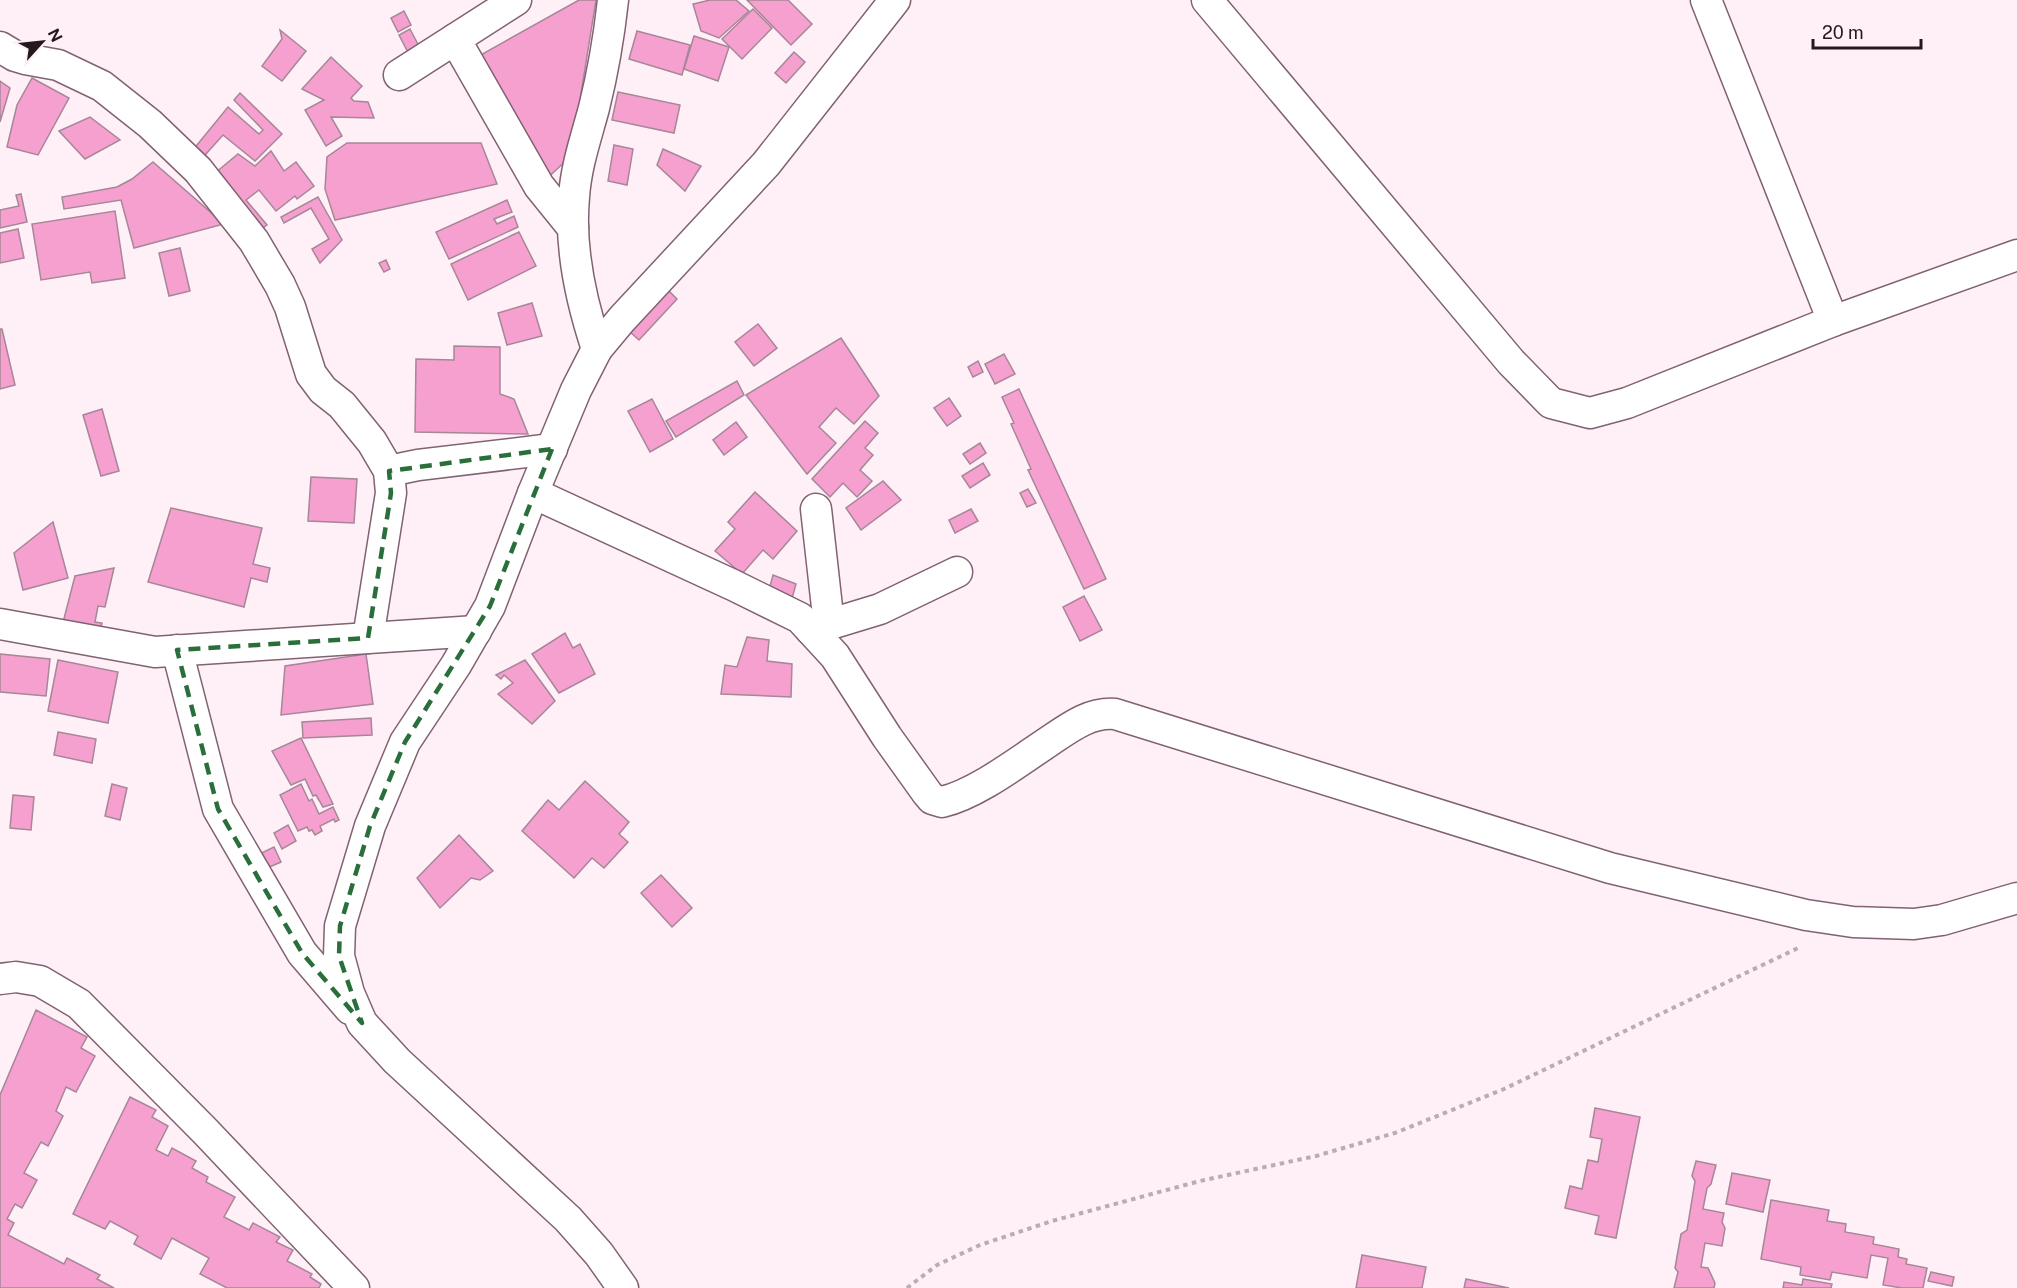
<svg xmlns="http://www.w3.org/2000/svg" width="2017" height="1288" viewBox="0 0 2017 1288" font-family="'Public Sans',sans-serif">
  <rect width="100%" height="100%" fill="#fff0f8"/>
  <!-- building -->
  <g fill="#f6a0d0" stroke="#a68697" stroke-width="1.5">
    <path d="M 579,0 L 596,0 L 571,156 L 539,186 L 477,57 Z"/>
    <path d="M 710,0 L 736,0 L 749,11 L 719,38 L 701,31 L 693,4 Z"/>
    <path d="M 747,0 L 788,0 L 812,24 L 791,45 Z"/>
    <path d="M 753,9 L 772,28 L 742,59 L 722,39 Z"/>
    <path d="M 404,11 L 411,25 L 398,32 L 391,18 Z"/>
    <path d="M 410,29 L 423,54 L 412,60 L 399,35 Z"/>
    <path d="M 280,30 L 306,51 L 282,81 L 262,66 L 282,39 Z"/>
    <path d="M 637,31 L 690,45 L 682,75 L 629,59 Z"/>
    <path d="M 694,36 L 729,47 L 718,81 L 684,69 Z"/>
    <path d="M 794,52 L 805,62 L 786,83 L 775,73 Z"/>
    <path d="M 331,57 L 362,86 L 351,98 L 354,101 L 368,102 L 374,118 L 331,117 L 342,136 L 326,146 L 305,110 L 324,100 L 302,89 Z"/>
    <path d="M 32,78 L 69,98 L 38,155 L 7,147 L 17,105 Z"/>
    <path d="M 0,81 L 10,88 L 0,122 Z"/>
    <path d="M 618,92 L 680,105 L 674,133 L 612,120 Z"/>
    <path d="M 240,93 L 282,134 L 255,161 L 223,135 L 196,165 L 188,156 L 228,107 L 259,134 L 263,130 L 234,100 Z"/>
    <path d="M 90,117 L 120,140 L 85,159 L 59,131 Z"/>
    <path d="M 347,143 L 481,143 L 497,184 L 335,220 L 325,189 L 327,157 Z"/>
    <path d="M 614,145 L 633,149 L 627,185 L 608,181 Z"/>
    <path d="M 663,149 L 701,166 L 685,191 L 657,165 Z"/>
    <path d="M 271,151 L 284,171 L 296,162 L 314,186 L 297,199 L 295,196 L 276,211 L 259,190 L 246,200 L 267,225 L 254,235 L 209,178 L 238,154 L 255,166 Z"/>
    <path d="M 153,162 L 224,224 L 134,248 L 121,200 L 64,209 L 62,197 L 117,187 L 132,179 Z"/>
    <path d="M 21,194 L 27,222 L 0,228 L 0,210 L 19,206 L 16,195 Z"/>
    <path d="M 318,197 L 342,240 L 320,263 L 312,249 L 329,239 L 311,208 L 284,223 L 281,217 Z"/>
    <path d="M 507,200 L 512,212 L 494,219 L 497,224 L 514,216 L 518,227 L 449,259 L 436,232 Z"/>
    <path d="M 115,211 L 125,278 L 92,283 L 90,272 L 41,280 L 32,224 Z"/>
    <path d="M 18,229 L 24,258 L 0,263 L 0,233 Z"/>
    <path d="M 519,232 L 536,266 L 468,300 L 451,264 Z"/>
    <path d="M 180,248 L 190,291 L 169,296 L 159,253 Z"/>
    <path d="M 386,260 L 390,269 L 384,272 L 379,263 Z"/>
    <path d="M 667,289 L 677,299 L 639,340 L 629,331 Z"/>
    <path d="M 532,303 L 542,336 L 507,345 L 498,313 Z"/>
    <path d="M 758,324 L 777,348 L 754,366 L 735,342 Z"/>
    <path d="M 0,329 L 2,329 L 15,385 L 0,389 Z"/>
    <path d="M 841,338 L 879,396 L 854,424 L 836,408 L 819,427 L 836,443 L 807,474 L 746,395 Z"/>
    <path d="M 454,346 L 500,347 L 500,394 L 514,399 L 528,434 L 415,432 L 416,359 L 454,360 Z"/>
    <path d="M 1004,354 L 1015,374 L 995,384 L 985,364 Z"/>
    <path d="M 978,361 L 983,372 L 973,377 L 968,367 Z"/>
    <path d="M 737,381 L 744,395 L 676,437 L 666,421 Z"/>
    <path d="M 1019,389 L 1106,579 L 1084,589 L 1028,470 L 1031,469 L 1011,424 L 1014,423 L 1002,397 Z"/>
    <path d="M 949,398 L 961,416 L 947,426 L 934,408 Z"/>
    <path d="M 652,399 L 673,439 L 650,452 L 628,411 Z"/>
    <path d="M 102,409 L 119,471 L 101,476 L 83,415 Z"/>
    <path d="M 865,421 L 878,433 L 865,448 L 873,455 L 860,470 L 872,481 L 857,497 L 843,483 L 830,497 L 812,479 Z"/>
    <path d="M 736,422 L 747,437 L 724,455 L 713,440 Z"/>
    <path d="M 980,443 L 986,453 L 970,464 L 963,454 Z"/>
    <path d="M 983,463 L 990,475 L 970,488 L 962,476 Z"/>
    <path d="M 311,477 L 357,479 L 354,523 L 308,521 Z"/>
    <path d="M 883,481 L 901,500 L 861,530 L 846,508 Z"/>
    <path d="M 1028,489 L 1036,503 L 1027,507 L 1020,493 Z"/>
    <path d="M 755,492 L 797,531 L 773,559 L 763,550 L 742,574 L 715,551 L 735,529 L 728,522 Z"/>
    <path d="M 171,508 L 262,528 L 253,564 L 270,568 L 267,582 L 251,578 L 244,607 L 148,582 Z"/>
    <path d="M 971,509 L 978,521 L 955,533 L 949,520 Z"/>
    <path d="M 53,522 L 68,578 L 23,590 L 14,553 Z"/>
    <path d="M 114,568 L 105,607 L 98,606 L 95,622 L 102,623 L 98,639 L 60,634 L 75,576 Z"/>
    <path d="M 773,575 L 796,584 L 791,602 L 768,594 Z"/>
    <path d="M 1084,596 L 1102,630 L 1080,641 L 1063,607 Z"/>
    <path d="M 565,633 L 573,648 L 580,644 L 595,674 L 559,693 L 532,654 Z"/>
    <path d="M 747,637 L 769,640 L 767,661 L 792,664 L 791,697 L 721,694 L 725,665 L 737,667 Z"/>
    <path d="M 0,654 L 50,659 L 46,696 L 0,692 Z"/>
    <path d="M 366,654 L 373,704 L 281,715 L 285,666 Z"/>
    <path d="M 58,660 L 118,672 L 108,723 L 48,711 Z"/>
    <path d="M 525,660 L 555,701 L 532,724 L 498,694 L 513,683 L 504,675 L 501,679 L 496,675 Z"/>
    <path d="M 371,718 L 372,735 L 303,738 L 302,722 Z"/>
    <path d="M 58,732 L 96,739 L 92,763 L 54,755 Z"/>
    <path d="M 301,738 L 333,804 L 323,807 L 316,795 L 313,796 L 305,779 L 291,785 L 272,751 Z"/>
    <path d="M 585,781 L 629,822 L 619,834 L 628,842 L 604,868 L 592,858 L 574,878 L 522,831 L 548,800 L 559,810 Z"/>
    <path d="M 112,784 L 127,788 L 120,820 L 105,816 Z"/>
    <path d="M 301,784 L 309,801 L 312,799 L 319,814 L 333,807 L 339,820 L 335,822 L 334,819 L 320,826 L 322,831 L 315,835 L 312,830 L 309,831 L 307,827 L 298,831 L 280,795 Z"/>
    <path d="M 13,795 L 34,797 L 31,830 L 10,828 Z"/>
    <path d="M 288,825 L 296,841 L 282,849 L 274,833 Z"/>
    <path d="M 459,835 L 493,871 L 480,880 L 471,878 L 440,908 L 417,878 Z"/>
    <path d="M 274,847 L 281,862 L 260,871 L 253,857 Z"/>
    <path d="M 661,875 L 692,908 L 672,927 L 641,893 Z"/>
    <path d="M 36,1010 L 87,1037 L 81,1048 L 95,1056 L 76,1092 L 66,1087 L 56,1111 L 63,1116 L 48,1146 L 41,1142 L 24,1173 L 37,1180 L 22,1208 L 15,1204 L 7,1219 L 14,1223 L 8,1235 L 64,1264 L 67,1258 L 100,1275 L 97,1279 L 114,1288 L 0,1288 L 0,1095 Z"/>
    <path d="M 130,1097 L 156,1110 L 152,1117 L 168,1126 L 156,1150 L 168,1156 L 172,1148 L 196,1161 L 192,1168 L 208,1177 L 206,1182 L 235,1197 L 224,1217 L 249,1230 L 253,1223 L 280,1237 L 276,1242 L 293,1250 L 287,1261 L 312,1274 L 310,1277 L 321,1284 L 319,1288 L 227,1288 L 200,1274 L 209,1258 L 172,1238 L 161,1259 L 134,1244 L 138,1236 L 110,1221 L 105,1229 L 73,1214 Z"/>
    <path d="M 1595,1108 L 1640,1117 L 1616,1238 L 1595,1234 L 1599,1216 L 1565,1208 L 1570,1186 L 1582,1189 L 1588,1160 L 1598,1162 L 1602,1139 L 1590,1137 Z"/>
    <path d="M 1696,1161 L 1716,1165 L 1711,1184 L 1707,1188 L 1703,1209 L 1724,1213 L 1722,1222 L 1725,1228 L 1722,1246 L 1705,1243 L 1701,1267 L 1708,1268 L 1715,1283 L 1714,1288 L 1674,1288 L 1678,1272 L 1675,1268 L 1681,1234 L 1687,1230 L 1695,1181 L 1692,1176 Z"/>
    <path d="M 1732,1173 L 1770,1180 L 1763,1212 L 1726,1204 Z"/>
    <path d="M 1771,1200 L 1829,1210 L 1827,1221 L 1846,1224 L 1845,1232 L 1874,1237 L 1873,1244 L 1899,1249 L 1898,1257 L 1907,1259 L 1906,1264 L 1927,1268 L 1923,1288 L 1902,1288 L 1883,1285 L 1888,1258 L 1871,1255 L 1867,1278 L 1832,1272 L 1830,1280 L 1800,1275 L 1801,1267 L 1761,1259 Z"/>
    <path d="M 1362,1255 L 1426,1267 L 1422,1288 L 1356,1288 Z"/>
    <path d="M 1931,1272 L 1954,1277 L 1952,1286 L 1928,1281 Z"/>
    <path d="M 1466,1279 L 1509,1288 L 1464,1288 Z"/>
    <path d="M 1803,1279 L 1832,1284 L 1831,1288 L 1783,1288 L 1784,1282 L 1802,1285 Z"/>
  </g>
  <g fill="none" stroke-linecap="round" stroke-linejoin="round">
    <defs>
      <g id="street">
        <path d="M 1207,0 L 1511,362 L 1551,403 L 1590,413 L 1627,403 L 1833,321 L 1706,0"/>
        <path d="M 455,39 L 539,186 L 573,228"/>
        <path d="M 0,47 L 15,56 L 25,59 L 58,65 L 102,86 L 150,124 L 198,170 L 254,241 L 280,285 L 290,307 L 311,374 L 323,390 L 342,405 L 372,442 L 389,471 L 391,493 L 368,638"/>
        <path d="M 399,75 L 516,0"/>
        <path d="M 1833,321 L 2017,255"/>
        <path d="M 597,349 C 581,301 569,249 574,197 C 576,166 586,138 594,108 C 603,72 609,37 613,0"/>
        <path d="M 389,471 L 418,465 L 552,449"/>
        <path d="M 533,493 L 733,585 L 800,618 L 835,656 L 887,737 L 927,793 L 932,799 L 942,802 C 976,794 1018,762 1048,742 C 1069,728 1089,712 1115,714 L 1610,868 L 1806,915 L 1853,922 L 1914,924 L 1942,920 L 2017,898"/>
        <path d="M 816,509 L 829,625"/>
        <path d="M 0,624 L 155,652 L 476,631"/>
        <path d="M 811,630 L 880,609 L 957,572"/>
        <path d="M 177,650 L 218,809 L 302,953 L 350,1009"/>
        <path d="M 0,979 L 16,977 L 40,981 L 79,1004 L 205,1131 L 354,1288"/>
        <path d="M 623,1288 L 599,1254 L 568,1219 L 397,1061 L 362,1023 L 349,993 L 339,956 L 340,926 L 370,826 L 405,742 L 456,665 L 490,606 L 533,493 L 576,390 L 597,349 L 622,319 L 766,164 L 895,0"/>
      </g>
    </defs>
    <!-- street casing -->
    <use href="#street" stroke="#806272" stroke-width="33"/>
    <!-- path -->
    <path stroke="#baacb4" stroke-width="4" stroke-dasharray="4.5 4.5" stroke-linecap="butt" d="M 907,1288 L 937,1265 L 980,1245 L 1052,1221 L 1200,1181 L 1316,1156 L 1395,1133 L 1504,1089 L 1798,948"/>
    <!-- street -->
    <use href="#street" stroke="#fff" stroke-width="30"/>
  </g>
  <!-- marked area -->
  <path fill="none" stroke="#2a6f3b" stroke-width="4.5" stroke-dasharray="12 8" stroke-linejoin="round" d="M 552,449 L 490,606 L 405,742 L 370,826 L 340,926 L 339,956 L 362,1023 L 302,953 L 218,809 L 177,650 L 368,638 L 391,493 L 389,471 Z"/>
  <!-- north arrow -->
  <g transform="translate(42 42) rotate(63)" stroke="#fff0f8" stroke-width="4.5" paint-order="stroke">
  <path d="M0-4.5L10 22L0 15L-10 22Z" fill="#24181f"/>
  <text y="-9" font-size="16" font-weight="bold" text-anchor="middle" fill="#24181f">N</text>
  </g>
  <!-- scale -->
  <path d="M1813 39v9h108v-9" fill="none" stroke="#24181f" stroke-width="3"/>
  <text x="1822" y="39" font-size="18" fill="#24181f" stroke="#fff0f8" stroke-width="4.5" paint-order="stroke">20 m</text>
</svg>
